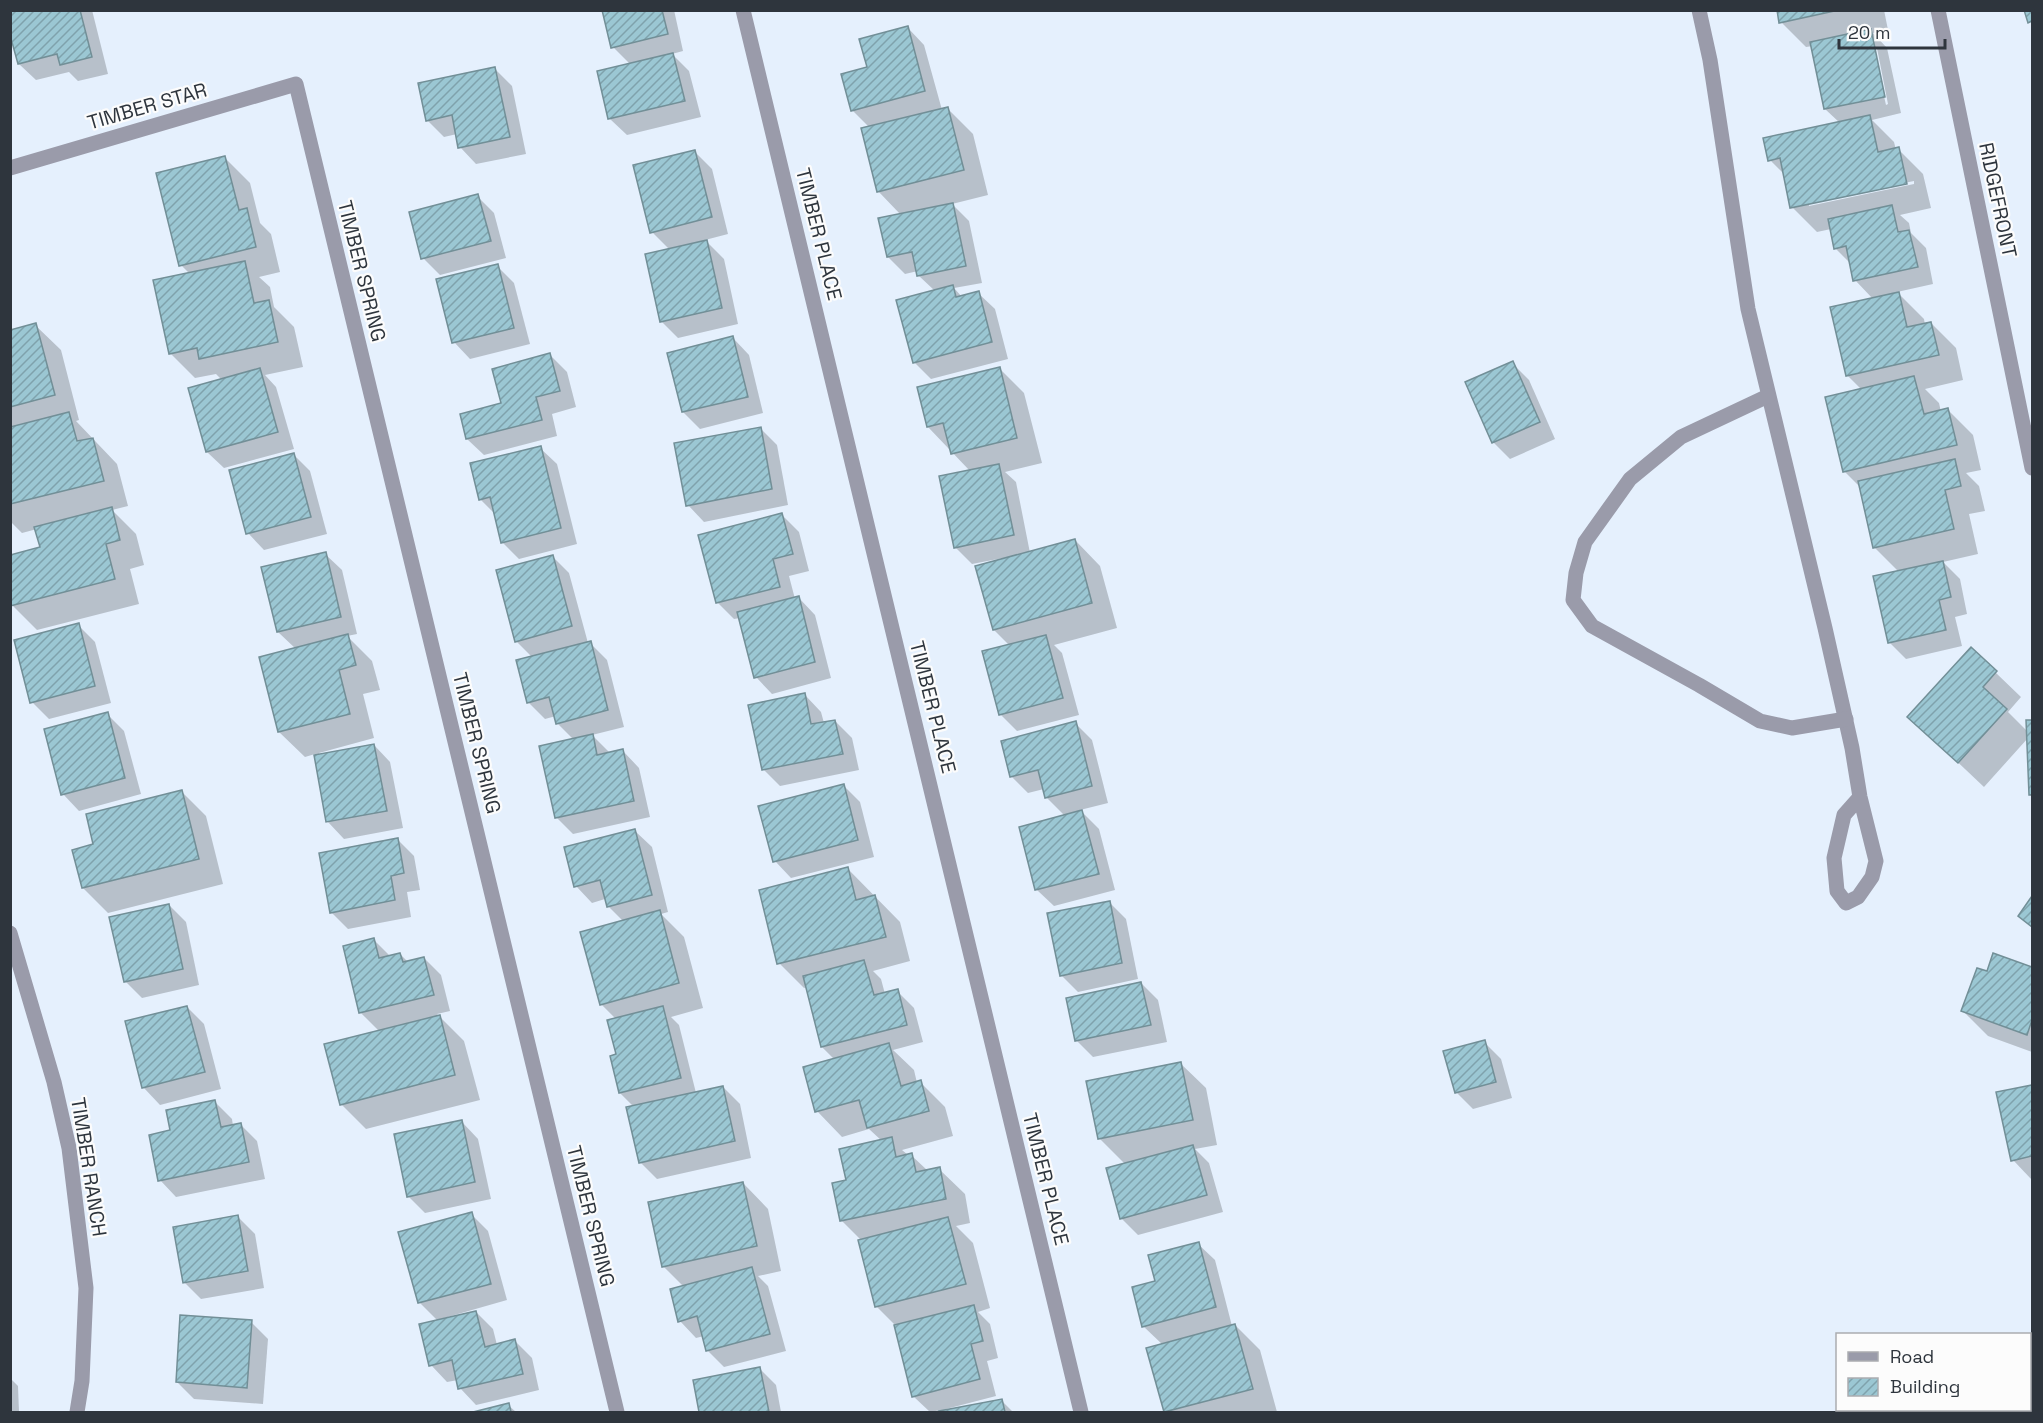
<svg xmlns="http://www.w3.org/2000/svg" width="2043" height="1423" viewBox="0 0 2043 1423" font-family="'Space Grotesk',sans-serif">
  <defs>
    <pattern id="building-hatch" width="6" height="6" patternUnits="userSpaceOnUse" patternTransform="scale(1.5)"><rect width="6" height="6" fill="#9bc7d3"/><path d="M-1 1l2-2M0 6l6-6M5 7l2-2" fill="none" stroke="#7fa2ac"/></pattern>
  </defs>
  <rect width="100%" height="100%" fill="#e5f0fd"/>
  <!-- shadow -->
  <g fill="#0003" fill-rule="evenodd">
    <path d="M 10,10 L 92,10 L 108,74 L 78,81 L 69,72 L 36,80 L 19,64 Z"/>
    <path d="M 604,10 L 674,10 L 683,51 L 672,54 L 689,71 L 701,117 L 627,135 L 610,119 L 598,72 L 630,64 L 613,47 Z"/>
    <path d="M 1778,10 L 1884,10 L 1888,30 L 1873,33 L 1887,48 L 1901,113 L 1872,120 L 1894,142 L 1896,150 L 1898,149 L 1923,174 L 1931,208 L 1900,215 L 1909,223 L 1911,233 L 1926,248 L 1933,284 L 1897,292 L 1924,319 L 1925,325 L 1931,323 L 1956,348 L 1963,380 L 1925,389 L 1939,403 L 1941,412 L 1948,410 L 1973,435 L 1981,470 L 1966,473 L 1979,486 L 1985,511 L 1969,514 L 1978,554 L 1943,562 L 1960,579 L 1967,614 L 1955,617 L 1962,646 L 1906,659 L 1889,642 L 1899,572 L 1874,547 L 1861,488 L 1844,471 L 1862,390 L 1847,375 L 1873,299 L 1855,280 L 1851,264 L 1835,248 L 1831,229 L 1817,232 L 1792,207 L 1786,176 L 1770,160 L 1840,123 L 1825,109 L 1813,46 L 1806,47 L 1781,22 ZM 1873,48 L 1877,48 L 1888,104 L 1886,105 ZM 1914,181 L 1914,184 L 1809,206 L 1809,202 Z"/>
    <path d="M 908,28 L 924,45 L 942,110 L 948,109 L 973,134 L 988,195 L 952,204 L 969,221 L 982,283 L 954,288 L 962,297 L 978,293 L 995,309 L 1008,359 L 931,379 L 914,362 L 935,291 L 918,275 L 918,271 L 905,274 L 888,257 L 901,215 L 878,191 L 870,128 L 852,110 L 868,68 Z"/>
    <path d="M 495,69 L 512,86 L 526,154 L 476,164 L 460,147 L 457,134 L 444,137 L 427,120 Z"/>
    <path d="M 695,152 L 712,169 L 728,234 L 705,240 L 724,259 L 738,324 L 678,338 L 661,321 L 670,250 L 652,232 Z"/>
    <path d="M 225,158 L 250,183 L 260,223 L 271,234 L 280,272 L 259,277 L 270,287 L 274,307 L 294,327 L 303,367 L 265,375 L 276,387 L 294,449 L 224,468 L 207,452 L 222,380 L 216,374 L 195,378 L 170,353 L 190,274 L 181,265 Z"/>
    <path d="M 477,196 L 494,213 L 506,258 L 440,275 L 423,258 Z"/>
    <path d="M 497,266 L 514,283 L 530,344 L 470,359 L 454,342 Z"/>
    <path d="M 35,325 L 61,350 L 79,420 L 76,421 L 117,464 L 128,506 L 112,510 L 136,534 L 144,565 L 130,569 L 139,604 L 37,630 L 12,605 L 42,548 L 37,529 L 22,533 L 10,521 L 10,331 Z"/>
    <path d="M 733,338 L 749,355 L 763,413 L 700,429 L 683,412 Z"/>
    <path d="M 550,355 L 567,372 L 576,407 L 552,414 L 557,436 L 484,455 L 467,439 Z"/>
    <path d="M 1512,363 L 1529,380 L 1555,439 L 1510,459 L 1493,442 Z"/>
    <path d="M 999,368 L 1024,393 L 1042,463 L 1005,472 L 1016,482 L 1030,553 L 1075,540 L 1100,566 L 1117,628 L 1054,645 L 1062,653 L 1079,715 L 1017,731 L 1001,715 L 1010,646 L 994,630 L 1003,558 L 972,564 L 955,547 L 970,471 L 928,427 Z"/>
    <path d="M 760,428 L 777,445 L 788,505 L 704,522 L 688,505 Z"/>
    <path d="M 540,448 L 557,464 L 577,544 L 519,559 L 502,542 L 496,515 L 480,499 Z"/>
    <path d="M 293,454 L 310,471 L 327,534 L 264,550 L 248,533 Z"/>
    <path d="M 782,515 L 799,532 L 809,571 L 789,576 L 795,599 L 799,598 L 815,615 L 831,678 L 772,694 L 756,677 L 740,618 L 734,619 L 717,602 Z"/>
    <path d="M 325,554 L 342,570 L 357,634 L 347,636 L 372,661 L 380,690 L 363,694 L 374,738 L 319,753 L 320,755 L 374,745 L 390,762 L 403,828 L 344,839 L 328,822 L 315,754 L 305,757 L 279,732 L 296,649 L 278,632 L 263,568 Z"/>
    <path d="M 552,556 L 569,573 L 588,643 L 590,643 L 607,660 L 624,727 L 592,735 L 610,753 L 623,751 L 639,768 L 650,817 L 573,834 L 556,817 L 574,740 L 557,723 L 556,716 L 545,719 L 528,702 L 532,657 L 516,641 Z"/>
    <path d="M 78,625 L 95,642 L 111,703 L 49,719 L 32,702 Z"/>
    <path d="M 1971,649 L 2021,697 L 2008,712 L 2028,732 L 2027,722 L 2032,722 L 2032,797 L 2031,795 L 2028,738 L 1984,787 L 1910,717 Z"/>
    <path d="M 805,695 L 821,712 L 824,723 L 835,721 L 852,738 L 859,770 L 780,786 L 763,769 Z"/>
    <path d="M 107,714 L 124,731 L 141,794 L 79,811 L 63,794 Z"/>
    <path d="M 1075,723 L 1092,740 L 1108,803 L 1080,810 L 1099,829 L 1115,890 L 1054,906 L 1037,890 L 1065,816 L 1046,797 L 1044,789 L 1028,793 L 1011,776 Z"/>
    <path d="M 843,785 L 860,802 L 874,857 L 791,878 L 775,861 Z"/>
    <path d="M 181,791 L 206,816 L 223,884 L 108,913 L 83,888 L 95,846 Z"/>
    <path d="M 635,831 L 652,847 L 668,912 L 661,914 L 684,937 L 703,1008 L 671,1017 L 679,1025 L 696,1093 L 723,1087 L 740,1104 L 751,1158 L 657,1179 L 640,1162 L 634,1107 L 620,1093 L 616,1019 L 601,1004 L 624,922 L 608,906 L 605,899 L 592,903 L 576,886 Z"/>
    <path d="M 397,839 L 414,856 L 420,890 L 407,892 L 411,917 L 348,929 L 331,912 Z"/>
    <path d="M 848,869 L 900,922 L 910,961 L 873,971 L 881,979 L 885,994 L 897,991 L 914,1008 L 923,1042 L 893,1050 L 914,1070 L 917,1083 L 920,1082 L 945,1107 L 953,1136 L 902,1150 L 908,1155 L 911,1155 L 928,1171 L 939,1169 L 965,1194 L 970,1223 L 956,1226 L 973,1243 L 990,1308 L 978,1312 L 990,1324 L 998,1358 L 987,1361 L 996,1396 L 946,1409 L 946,1411 L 1002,1401 L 1013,1412 L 941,1412 L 941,1410 L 930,1412 L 913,1396 L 896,1326 L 876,1306 L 862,1241 L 841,1220 L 882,1141 L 869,1129 L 842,1137 L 817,1111 L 835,1060 L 822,1047 L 807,987 L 804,988 L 779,963 Z"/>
    <path d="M 1109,902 L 1126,919 L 1138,979 L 1078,992 L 1061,975 Z"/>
    <path d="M 169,905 L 186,922 L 199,985 L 142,998 L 125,981 Z"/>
    <path d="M 374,940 L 391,957 L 400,954 L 408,962 L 424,958 L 441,975 L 450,1011 L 437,1014 L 464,1041 L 480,1100 L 366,1129 L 341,1104 L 380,1032 L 361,1013 L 344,947 Z"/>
    <path d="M 1994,954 L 2032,969 L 2032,1052 L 1988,1036 L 1963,1011 L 1988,973 Z"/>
    <path d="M 1141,983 L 1158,1000 L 1167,1042 L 1093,1057 L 1076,1040 Z"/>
    <path d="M 187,1007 L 204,1024 L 221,1089 L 160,1105 L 144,1088 L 127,1023 Z"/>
    <path d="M 1484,1042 L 1501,1059 L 1512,1098 L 1473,1109 L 1456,1092 Z"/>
    <path d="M 1180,1063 L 1206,1088 L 1217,1145 L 1195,1149 L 1209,1163 L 1223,1212 L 1138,1235 L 1121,1218 L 1125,1164 L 1099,1138 Z"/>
    <path d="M 2032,1086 L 2032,1180 L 2013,1160 L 1998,1093 Z"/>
    <path d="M 215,1102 L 232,1119 L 233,1126 L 241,1125 L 257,1141 L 265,1179 L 176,1197 L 160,1180 L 171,1132 Z"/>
    <path d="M 462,1122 L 478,1139 L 491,1199 L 425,1213 L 408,1196 Z"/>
    <path d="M 743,1183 L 768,1209 L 781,1271 L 758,1276 L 768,1286 L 786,1351 L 724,1367 L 708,1351 L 704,1336 L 696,1338 L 680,1321 L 684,1287 L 663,1266 Z"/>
    <path d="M 471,1214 L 488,1231 L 507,1300 L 437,1320 L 419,1302 Z"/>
    <path d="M 238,1217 L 255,1234 L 264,1288 L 201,1299 L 184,1282 Z"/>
    <path d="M 1198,1244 L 1215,1260 L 1232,1326 L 1235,1325 L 1260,1350 L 1277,1412 L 1165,1412 L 1148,1349 L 1163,1345 L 1143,1326 L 1157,1282 Z"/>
    <path d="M 476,1312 L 493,1329 L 497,1345 L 515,1341 L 532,1358 L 539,1390 L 476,1405 L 460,1388 L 458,1380 L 447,1382 L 431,1365 Z"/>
    <path d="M 251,1322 L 268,1339 L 263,1404 L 194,1399 L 177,1382 Z"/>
    <path d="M 759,1368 L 776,1385 L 781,1412 L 701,1412 L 695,1381 Z"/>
    <path d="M 10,1378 L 18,1386 L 19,1412 L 10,1412 Z"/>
    <path d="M 508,1405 L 516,1412 L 479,1412 Z"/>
  </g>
  <!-- building -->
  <g fill="url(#building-hatch)" stroke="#728f97" stroke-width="1.5">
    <path d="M 10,10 L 80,10 L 92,57 L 60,65 L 57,54 L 18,64 L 10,35 Z"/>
    <path d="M 602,10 L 662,10 L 668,34 L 611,48 Z"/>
    <path d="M 1777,10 L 1839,10 L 1779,23 Z"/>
    <path d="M 2024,10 L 2032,10 L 2032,21 L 2028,23 Z"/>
    <path d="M 908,26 L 925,91 L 851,111 L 841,74 L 867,67 L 859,39 Z"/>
    <path d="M 1871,29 L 1885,97 L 1824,109 L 1810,42 Z"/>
    <path d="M 673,53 L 685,101 L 608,119 L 597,71 Z"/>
    <path d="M 495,67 L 510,137 L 458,148 L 452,115 L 426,121 L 418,83 Z"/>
    <path d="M 948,107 L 964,170 L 877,192 L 861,128 Z"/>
    <path d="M 1870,115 L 1878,152 L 1899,147 L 1907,184 L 1790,208 L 1780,158 L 1768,161 L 1763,138 Z"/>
    <path d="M 695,150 L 712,217 L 650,233 L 633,165 Z"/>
    <path d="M 225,156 L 239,210 L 247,208 L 256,247 L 179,266 L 156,173 Z"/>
    <path d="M 478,194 L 491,241 L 421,259 L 409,212 Z"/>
    <path d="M 953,203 L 966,266 L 917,276 L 912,252 L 887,257 L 878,218 Z"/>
    <path d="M 1892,205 L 1898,232 L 1909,230 L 1918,267 L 1853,281 L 1846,246 L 1834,249 L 1828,219 Z"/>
    <path d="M 707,240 L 722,308 L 660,322 L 645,254 Z"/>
    <path d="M 245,261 L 254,303 L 269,300 L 278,342 L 199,359 L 197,348 L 169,354 L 153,280 Z"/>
    <path d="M 498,264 L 514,328 L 452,343 L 436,279 Z"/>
    <path d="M 953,285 L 956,297 L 979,291 L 992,342 L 913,363 L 896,300 Z"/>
    <path d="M 1899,292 L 1907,327 L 1931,322 L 1939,355 L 1846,376 L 1830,307 Z"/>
    <path d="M 36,323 L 55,395 L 10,407 L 10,330 Z"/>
    <path d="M 733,336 L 748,397 L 682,412 L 667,353 Z"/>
    <path d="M 550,353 L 560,391 L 536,397 L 542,420 L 466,439 L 460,414 L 501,403 L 492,369 Z"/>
    <path d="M 1513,361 L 1540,422 L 1492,443 L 1465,382 Z"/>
    <path d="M 1000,367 L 1017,438 L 951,454 L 943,423 L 927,427 L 917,387 Z"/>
    <path d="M 260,368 L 278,432 L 206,452 L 188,388 Z"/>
    <path d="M 1914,376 L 1924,414 L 1948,408 L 1957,445 L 1843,472 L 1825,397 Z"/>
    <path d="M 69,412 L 77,441 L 93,438 L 104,481 L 10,504 L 10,427 Z"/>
    <path d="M 761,427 L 772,489 L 686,506 L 674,443 Z"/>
    <path d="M 541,446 L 561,528 L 501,543 L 490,497 L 479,500 L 470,463 Z"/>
    <path d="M 294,453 L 311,517 L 246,534 L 229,470 Z"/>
    <path d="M 1955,459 L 1961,486 L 1945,490 L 1954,529 L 1873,548 L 1858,481 Z"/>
    <path d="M 999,464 L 1014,535 L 954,548 L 939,476 Z"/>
    <path d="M 112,507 L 120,540 L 106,544 L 115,579 L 10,606 L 10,555 L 40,547 L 34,527 Z"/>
    <path d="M 782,513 L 793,554 L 773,559 L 780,587 L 716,603 L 698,535 Z"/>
    <path d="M 1075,539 L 1092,603 L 993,630 L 975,566 Z"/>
    <path d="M 326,552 L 341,617 L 277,632 L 261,567 Z"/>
    <path d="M 553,555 L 572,626 L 515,642 L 496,570 Z"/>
    <path d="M 1943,561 L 1951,597 L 1939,600 L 1946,630 L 1888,643 L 1873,576 Z"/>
    <path d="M 799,596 L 815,662 L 754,678 L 737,612 Z"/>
    <path d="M 79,623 L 95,686 L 30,703 L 14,640 Z"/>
    <path d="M 348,634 L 356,665 L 339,670 L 350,714 L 278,732 L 259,657 Z"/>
    <path d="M 1046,635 L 1063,698 L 999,715 L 982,651 Z"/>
    <path d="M 591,641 L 608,710 L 556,724 L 549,697 L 527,703 L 516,660 Z"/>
    <path d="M 1971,647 L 1997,671 L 1983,687 L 2007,709 L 1958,763 L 1907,717 Z"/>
    <path d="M 805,693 L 811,724 L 835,720 L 843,754 L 762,770 L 748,705 Z"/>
    <path d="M 108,712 L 125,778 L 61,795 L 44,729 Z"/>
    <path d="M 2026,720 L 2032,720 L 2032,795 L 2029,795 Z"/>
    <path d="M 1076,721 L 1092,786 L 1045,798 L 1038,770 L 1010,777 L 1001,741 Z"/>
    <path d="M 593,734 L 597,755 L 623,749 L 634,801 L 555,818 L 539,746 Z"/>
    <path d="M 374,744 L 387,811 L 326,822 L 314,755 Z"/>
    <path d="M 844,784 L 858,840 L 773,862 L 758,806 Z"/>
    <path d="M 182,790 L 199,859 L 82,888 L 72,850 L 93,844 L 86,814 Z"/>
    <path d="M 1082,810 L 1099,874 L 1035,890 L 1019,827 Z"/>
    <path d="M 635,829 L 652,895 L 607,907 L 600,880 L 574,887 L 564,847 Z"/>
    <path d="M 398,838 L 404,873 L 391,876 L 395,900 L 330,913 L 319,853 Z"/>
    <path d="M 848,867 L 856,900 L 875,895 L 886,937 L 777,964 L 759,890 Z"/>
    <path d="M 2032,896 L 2032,927 L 2018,916 Z"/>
    <path d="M 1110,901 L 1122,963 L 1060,976 L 1047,913 Z"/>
    <path d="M 169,904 L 183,969 L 124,982 L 109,917 Z"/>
    <path d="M 660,910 L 679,983 L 600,1005 L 580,932 Z"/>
    <path d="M 374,938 L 379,958 L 400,953 L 403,962 L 424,957 L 434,995 L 359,1013 L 343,946 Z"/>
    <path d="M 1993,953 L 2032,967 L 2032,1020 L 2027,1035 L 1961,1011 L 1977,968 L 1987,971 Z"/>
    <path d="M 864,960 L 874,995 L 898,989 L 907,1025 L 821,1047 L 803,976 Z"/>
    <path d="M 1141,982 L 1151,1025 L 1075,1041 L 1066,998 Z"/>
    <path d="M 187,1006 L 205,1072 L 142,1088 L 125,1021 Z"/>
    <path d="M 663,1006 L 681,1078 L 619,1093 L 610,1056 L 616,1054 L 607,1020 Z"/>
    <path d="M 440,1015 L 455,1075 L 340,1105 L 324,1044 Z"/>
    <path d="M 1485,1040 L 1496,1082 L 1455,1093 L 1443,1051 Z"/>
    <path d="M 889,1043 L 901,1086 L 921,1080 L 929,1111 L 867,1128 L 859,1100 L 815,1112 L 803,1067 Z"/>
    <path d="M 1181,1062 L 1193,1120 L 1098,1139 L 1086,1081 Z"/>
    <path d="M 2032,1085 L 2032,1156 L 2011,1161 L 1996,1092 Z"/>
    <path d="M 723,1086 L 735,1141 L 639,1163 L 626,1107 Z"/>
    <path d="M 215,1100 L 221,1127 L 241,1123 L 249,1162 L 158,1181 L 149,1135 L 170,1130 L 166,1110 Z"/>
    <path d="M 462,1120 L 475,1182 L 407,1197 L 394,1134 Z"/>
    <path d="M 892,1137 L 896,1157 L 912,1153 L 916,1172 L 940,1167 L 946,1199 L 840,1221 L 832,1183 L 846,1180 L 839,1149 Z"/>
    <path d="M 1193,1145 L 1207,1195 L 1120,1219 L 1106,1168 Z"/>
    <path d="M 743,1182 L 757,1246 L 662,1267 L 648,1202 Z"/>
    <path d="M 472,1212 L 491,1284 L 418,1303 L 398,1232 Z"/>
    <path d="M 238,1215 L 248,1271 L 183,1283 L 173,1227 Z"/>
    <path d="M 948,1217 L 966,1284 L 875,1307 L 858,1240 Z"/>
    <path d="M 1199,1242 L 1216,1307 L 1142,1327 L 1132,1287 L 1155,1281 L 1148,1255 Z"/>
    <path d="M 752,1267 L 770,1334 L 706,1351 L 697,1316 L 678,1322 L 670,1289 Z"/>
    <path d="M 974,1305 L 983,1341 L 971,1344 L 980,1379 L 912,1397 L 894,1325 Z"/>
    <path d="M 476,1311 L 485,1347 L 515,1339 L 523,1374 L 458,1389 L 452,1360 L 429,1366 L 419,1324 Z"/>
    <path d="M 180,1315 L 252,1320 L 247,1388 L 176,1382 Z"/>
    <path d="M 1235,1324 L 1253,1389 L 1164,1412 L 1146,1348 Z"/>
    <path d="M 760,1367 L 769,1412 L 699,1412 L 693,1380 Z"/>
    <path d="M 1002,1399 L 1005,1412 L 940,1412 L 939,1411 Z"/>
    <path d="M 509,1403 L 511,1412 L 473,1412 Z"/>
  </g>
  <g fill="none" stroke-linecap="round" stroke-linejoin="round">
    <!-- service -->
    <g stroke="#9a9baa" stroke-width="15">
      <path d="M 1699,10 L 1710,60 L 1748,309 L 1825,628 L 1852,748 L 1860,797 L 1876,861 L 1872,877 L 1858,897 L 1846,903 L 1837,891 L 1834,858 L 1844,815 L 1860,797"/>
      <path d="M 1768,396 L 1681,437 L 1630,479 L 1585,542 L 1576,573 L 1573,600 L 1592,626 L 1699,685 L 1760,721 L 1792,728 L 1846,719"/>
    </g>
    <!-- minor -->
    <g stroke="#9a9baa" stroke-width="15">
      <path d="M 743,10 L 1081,1412"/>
      <path d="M 1938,10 L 2032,468"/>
      <path d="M 10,168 L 296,84 L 617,1412"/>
      <path d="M 10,933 L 54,1082 L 69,1148 L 86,1288 L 82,1381 L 77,1412"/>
    </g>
  </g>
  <g text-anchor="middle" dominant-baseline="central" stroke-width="4.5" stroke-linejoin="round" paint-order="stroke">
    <!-- street labels -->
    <g font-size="20" fill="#2e353d" stroke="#fcfcfc">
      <text transform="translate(147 106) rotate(-16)">TIMBER STAR</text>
      <text transform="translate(1998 200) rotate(78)">RIDGEFRONT</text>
      <text transform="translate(819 234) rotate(76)">TIMBER PLACE</text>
      <text transform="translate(362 271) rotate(76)">TIMBER SPRING</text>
      <text transform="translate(933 707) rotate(76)">TIMBER PLACE</text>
      <text transform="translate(477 743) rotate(76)">TIMBER SPRING</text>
      <text transform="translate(89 1167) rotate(81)">TIMBER RANCH</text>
      <text transform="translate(1046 1179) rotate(76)">TIMBER PLACE</text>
      <text transform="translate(591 1216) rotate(76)">TIMBER SPRING</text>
    </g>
  </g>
  <!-- border -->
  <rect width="2043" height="1423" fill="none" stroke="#2e353d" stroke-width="24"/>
  <!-- legend -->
  <rect x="1836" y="1333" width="195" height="78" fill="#fcfcfc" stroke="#aaacb0" stroke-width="1.5"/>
  <rect x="1848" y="1352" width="30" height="9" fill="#9a9baa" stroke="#aaacb0" stroke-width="1.5"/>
  <text x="1890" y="1363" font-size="18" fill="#2e353d">Road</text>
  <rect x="1848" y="1378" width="30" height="18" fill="url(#building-hatch)" stroke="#aaacb0" stroke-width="1.5"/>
  <text x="1890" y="1393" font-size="18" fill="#2e353d">Building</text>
  <!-- scale -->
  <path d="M1839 39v9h106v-9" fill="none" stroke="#2e353d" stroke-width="3"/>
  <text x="1848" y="39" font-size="18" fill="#2e353d" stroke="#fcfcfc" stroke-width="4.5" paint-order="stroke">20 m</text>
</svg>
